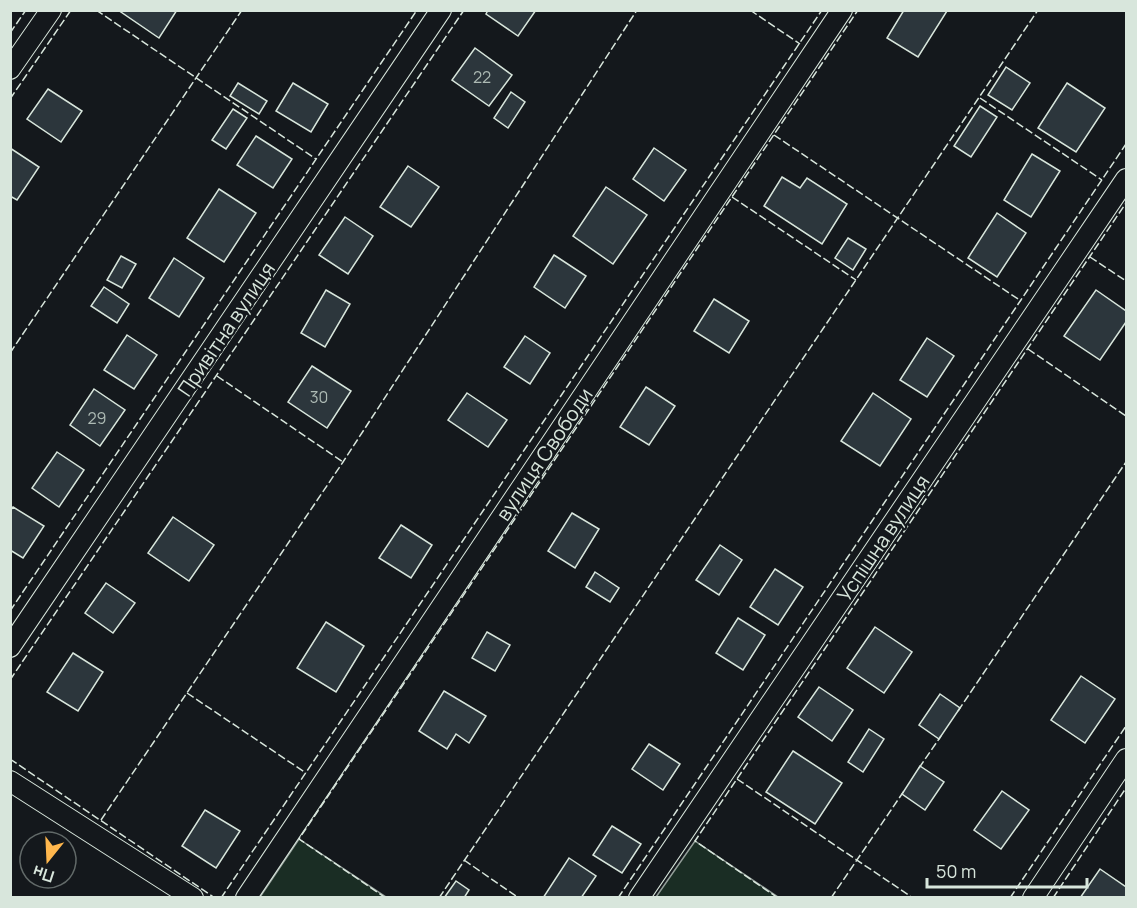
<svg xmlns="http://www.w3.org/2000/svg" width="1137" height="908" viewBox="0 0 1137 908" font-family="Manrope,sans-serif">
  <rect width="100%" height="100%" fill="#14181c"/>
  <!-- green -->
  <g fill="#1a2d24" stroke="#939e99" stroke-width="1.5">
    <path d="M 299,839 L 386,897 L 260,897 Z"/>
    <path d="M 695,841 L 778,897 L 656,897 Z"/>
  </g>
  <!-- building -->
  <g fill="#2c363c" stroke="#d8e6dc" stroke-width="1.5">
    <path d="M 118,10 L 177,10 L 159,38 Z"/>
    <path d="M 488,10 L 536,10 L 518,36 L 486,14 Z"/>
    <path d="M 904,10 L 947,11 L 918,57 L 887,38 Z"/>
    <path d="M 475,48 L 512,75 L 489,106 L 452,80 Z"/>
    <path d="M 1006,67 L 1030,83 L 1012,110 L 988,95 Z"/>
    <path d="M 238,83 L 267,101 L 259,114 L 230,96 Z"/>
    <path d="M 293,83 L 328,104 L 311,132 L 276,111 Z"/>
    <path d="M 1067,83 L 1105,108 L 1076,152 L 1038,128 Z"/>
    <path d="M 48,89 L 82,111 L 61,142 L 27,119 Z"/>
    <path d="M 511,92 L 525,102 L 508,128 L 494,118 Z"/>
    <path d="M 980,106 L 997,117 L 971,157 L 954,146 Z"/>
    <path d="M 233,109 L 247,118 L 226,149 L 212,140 Z"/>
    <path d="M 256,136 L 292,159 L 273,188 L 237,165 Z"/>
    <path d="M 10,148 L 39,167 L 17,200 L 10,196 Z"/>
    <path d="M 654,148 L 686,170 L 664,201 L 633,179 Z"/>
    <path d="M 1032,154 L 1060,171 L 1031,217 L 1004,200 Z"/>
    <path d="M 408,166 L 439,187 L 411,227 L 380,207 Z"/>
    <path d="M 782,177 L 800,188 L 807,178 L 847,204 L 822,244 L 764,206 Z"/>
    <path d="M 606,187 L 647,215 L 613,264 L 573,236 Z"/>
    <path d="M 219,189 L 256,213 L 224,262 L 187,238 Z"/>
    <path d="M 997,213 L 1026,233 L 997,277 L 968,258 Z"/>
    <path d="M 345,217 L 373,236 L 348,274 L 319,255 Z"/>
    <path d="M 848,238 L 866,249 L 853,270 L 835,258 Z"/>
    <path d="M 554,255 L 586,276 L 565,308 L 534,287 Z"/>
    <path d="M 121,256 L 136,264 L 122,288 L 107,280 Z"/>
    <path d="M 174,258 L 204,278 L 179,317 L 149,298 Z"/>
    <path d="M 104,287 L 129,304 L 117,323 L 91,306 Z"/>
    <path d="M 326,290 L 350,304 L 325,347 L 301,333 Z"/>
    <path d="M 1096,290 L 1126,311 L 1126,322 L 1100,360 L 1064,336 Z"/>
    <path d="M 714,299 L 749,321 L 729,353 L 694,331 Z"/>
    <path d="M 127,335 L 157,355 L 134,389 L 104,370 Z"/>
    <path d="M 525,336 L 550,353 L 530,384 L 504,367 Z"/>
    <path d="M 927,338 L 954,356 L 927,397 L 900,380 Z"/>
    <path d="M 312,366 L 351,391 L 327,428 L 288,402 Z"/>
    <path d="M 646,387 L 675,406 L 649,445 L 620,427 Z"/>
    <path d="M 94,389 L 125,410 L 100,446 L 70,425 Z"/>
    <path d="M 467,393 L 507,420 L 488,447 L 448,420 Z"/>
    <path d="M 873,393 L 911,419 L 880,466 L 841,441 Z"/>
    <path d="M 57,452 L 84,470 L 59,507 L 32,488 Z"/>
    <path d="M 13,507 L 44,526 L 23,558 L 10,550 L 10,511 Z"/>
    <path d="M 572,513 L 599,529 L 575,568 L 548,551 Z"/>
    <path d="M 173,517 L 214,545 L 189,581 L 148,553 Z"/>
    <path d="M 401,525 L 432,545 L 411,578 L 379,558 Z"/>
    <path d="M 720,545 L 742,560 L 719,595 L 696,580 Z"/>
    <path d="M 775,569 L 803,587 L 778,625 L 750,607 Z"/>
    <path d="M 595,572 L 619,588 L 610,602 L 586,587 Z"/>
    <path d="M 106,583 L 135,603 L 113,633 L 85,613 Z"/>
    <path d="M 738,618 L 765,635 L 743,670 L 716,653 Z"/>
    <path d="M 326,622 L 364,646 L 336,692 L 297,668 Z"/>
    <path d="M 875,627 L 912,652 L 884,693 L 847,668 Z"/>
    <path d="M 487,632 L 510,645 L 495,671 L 472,658 Z"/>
    <path d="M 73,653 L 103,672 L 78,711 L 47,692 Z"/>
    <path d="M 1081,676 L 1115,699 L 1085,743 L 1051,720 Z"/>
    <path d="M 819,687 L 853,710 L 832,741 L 798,717 Z"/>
    <path d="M 444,691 L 486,716 L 469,743 L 456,734 L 447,749 L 419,731 Z"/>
    <path d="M 940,694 L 960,708 L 939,739 L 919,725 Z"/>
    <path d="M 869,729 L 884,739 L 863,772 L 848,762 Z"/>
    <path d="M 649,744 L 680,764 L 663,790 L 632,769 Z"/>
    <path d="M 793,751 L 842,783 L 815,824 L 766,792 Z"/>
    <path d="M 920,766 L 944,782 L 925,810 L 902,794 Z"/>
    <path d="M 1002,791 L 1029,810 L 1001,849 L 974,830 Z"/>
    <path d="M 205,810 L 240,831 L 216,868 L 182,846 Z"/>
    <path d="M 612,826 L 641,844 L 622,873 L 593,855 Z"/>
    <path d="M 569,858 L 596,876 L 581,898 L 543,898 Z"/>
    <path d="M 1100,869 L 1126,887 L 1126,898 L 1080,898 Z"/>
    <path d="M 456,881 L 469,890 L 464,898 L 444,898 Z"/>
  </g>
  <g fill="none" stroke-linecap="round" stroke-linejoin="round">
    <defs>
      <g id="street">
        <path d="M 10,69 L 51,10"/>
        <path d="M 10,647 L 441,10"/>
        <path d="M 10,781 L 193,898"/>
        <path d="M 246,898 L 842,10"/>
        <path d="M 639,898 L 1126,179"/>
        <path d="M 1033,898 L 1126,759"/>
      </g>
    </defs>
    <!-- street casing -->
    <use href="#street" stroke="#d8e6dc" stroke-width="22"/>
    <!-- street -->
    <use href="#street" stroke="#14181c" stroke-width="20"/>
    <!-- fence -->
    <g stroke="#d8e6dc" stroke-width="1.5" stroke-dasharray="8 3" stroke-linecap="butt">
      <path d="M 96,10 L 316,159"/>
      <path d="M 750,10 L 800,44"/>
      <path d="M 10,33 L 26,10"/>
      <path d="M 980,98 L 1102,180"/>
      <path d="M 10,99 L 71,10"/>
      <path d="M 774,135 L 1021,301"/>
      <path d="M 732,197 L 856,280"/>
      <path d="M 1090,257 L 1126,281"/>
      <path d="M 1028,349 L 1126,416"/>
      <path d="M 10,353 L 242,10"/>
      <path d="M 217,376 L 343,462"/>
      <path d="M 10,611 L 417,10"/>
      <path d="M 10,680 L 464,10"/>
      <path d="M 187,693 L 306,773"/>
      <path d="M 958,711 L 1126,462"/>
      <path d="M 10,759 L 215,898"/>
      <path d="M 919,768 L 941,736"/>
      <path d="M 737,779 L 913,898"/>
      <path d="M 101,820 L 343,462 L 637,10"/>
      <path d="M 464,860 L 519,898"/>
      <path d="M 221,898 L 822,10"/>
      <path d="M 386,898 L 299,839 L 858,10"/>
      <path d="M 439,898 L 1038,10"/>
      <path d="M 618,898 L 1126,144"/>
      <path d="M 778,898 L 695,841 L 1126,203"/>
      <path d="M 831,898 L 904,791"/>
      <path d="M 1010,898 L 1126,726"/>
      <path d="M 1053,898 L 1126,788"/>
    </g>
  </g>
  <g text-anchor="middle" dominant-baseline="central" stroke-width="4.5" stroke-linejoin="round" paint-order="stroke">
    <!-- number labels -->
    <g font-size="16" fill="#adbab4">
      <text x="482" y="77">22</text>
      <text x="319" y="397">30</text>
      <text x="97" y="418">29</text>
    </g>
    <!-- street labels -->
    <g font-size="20" fill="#d8e6dc" stroke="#14181c">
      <text transform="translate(226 329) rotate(-56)">Привітна вулиця</text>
      <text transform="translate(544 454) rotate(-56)">вулиця Свободи</text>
      <text transform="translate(883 538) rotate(-56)">Успішна вулиця</text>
    </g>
  </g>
  <!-- border -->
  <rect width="1137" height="908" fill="none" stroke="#d8e6dc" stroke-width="24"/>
  <!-- north arrow -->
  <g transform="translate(48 860) rotate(198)"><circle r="28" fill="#14181c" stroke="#626a69" stroke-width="1.5"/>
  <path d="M0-4.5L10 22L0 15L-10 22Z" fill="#ffb74d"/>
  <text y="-9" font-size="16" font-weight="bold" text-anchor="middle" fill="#d8e6dc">Пн</text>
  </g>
  <!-- scale -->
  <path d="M927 878v9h160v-9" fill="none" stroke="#d8e6dc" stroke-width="3"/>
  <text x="936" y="878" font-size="18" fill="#d8e6dc" stroke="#14181c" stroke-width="4.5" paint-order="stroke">50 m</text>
</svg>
